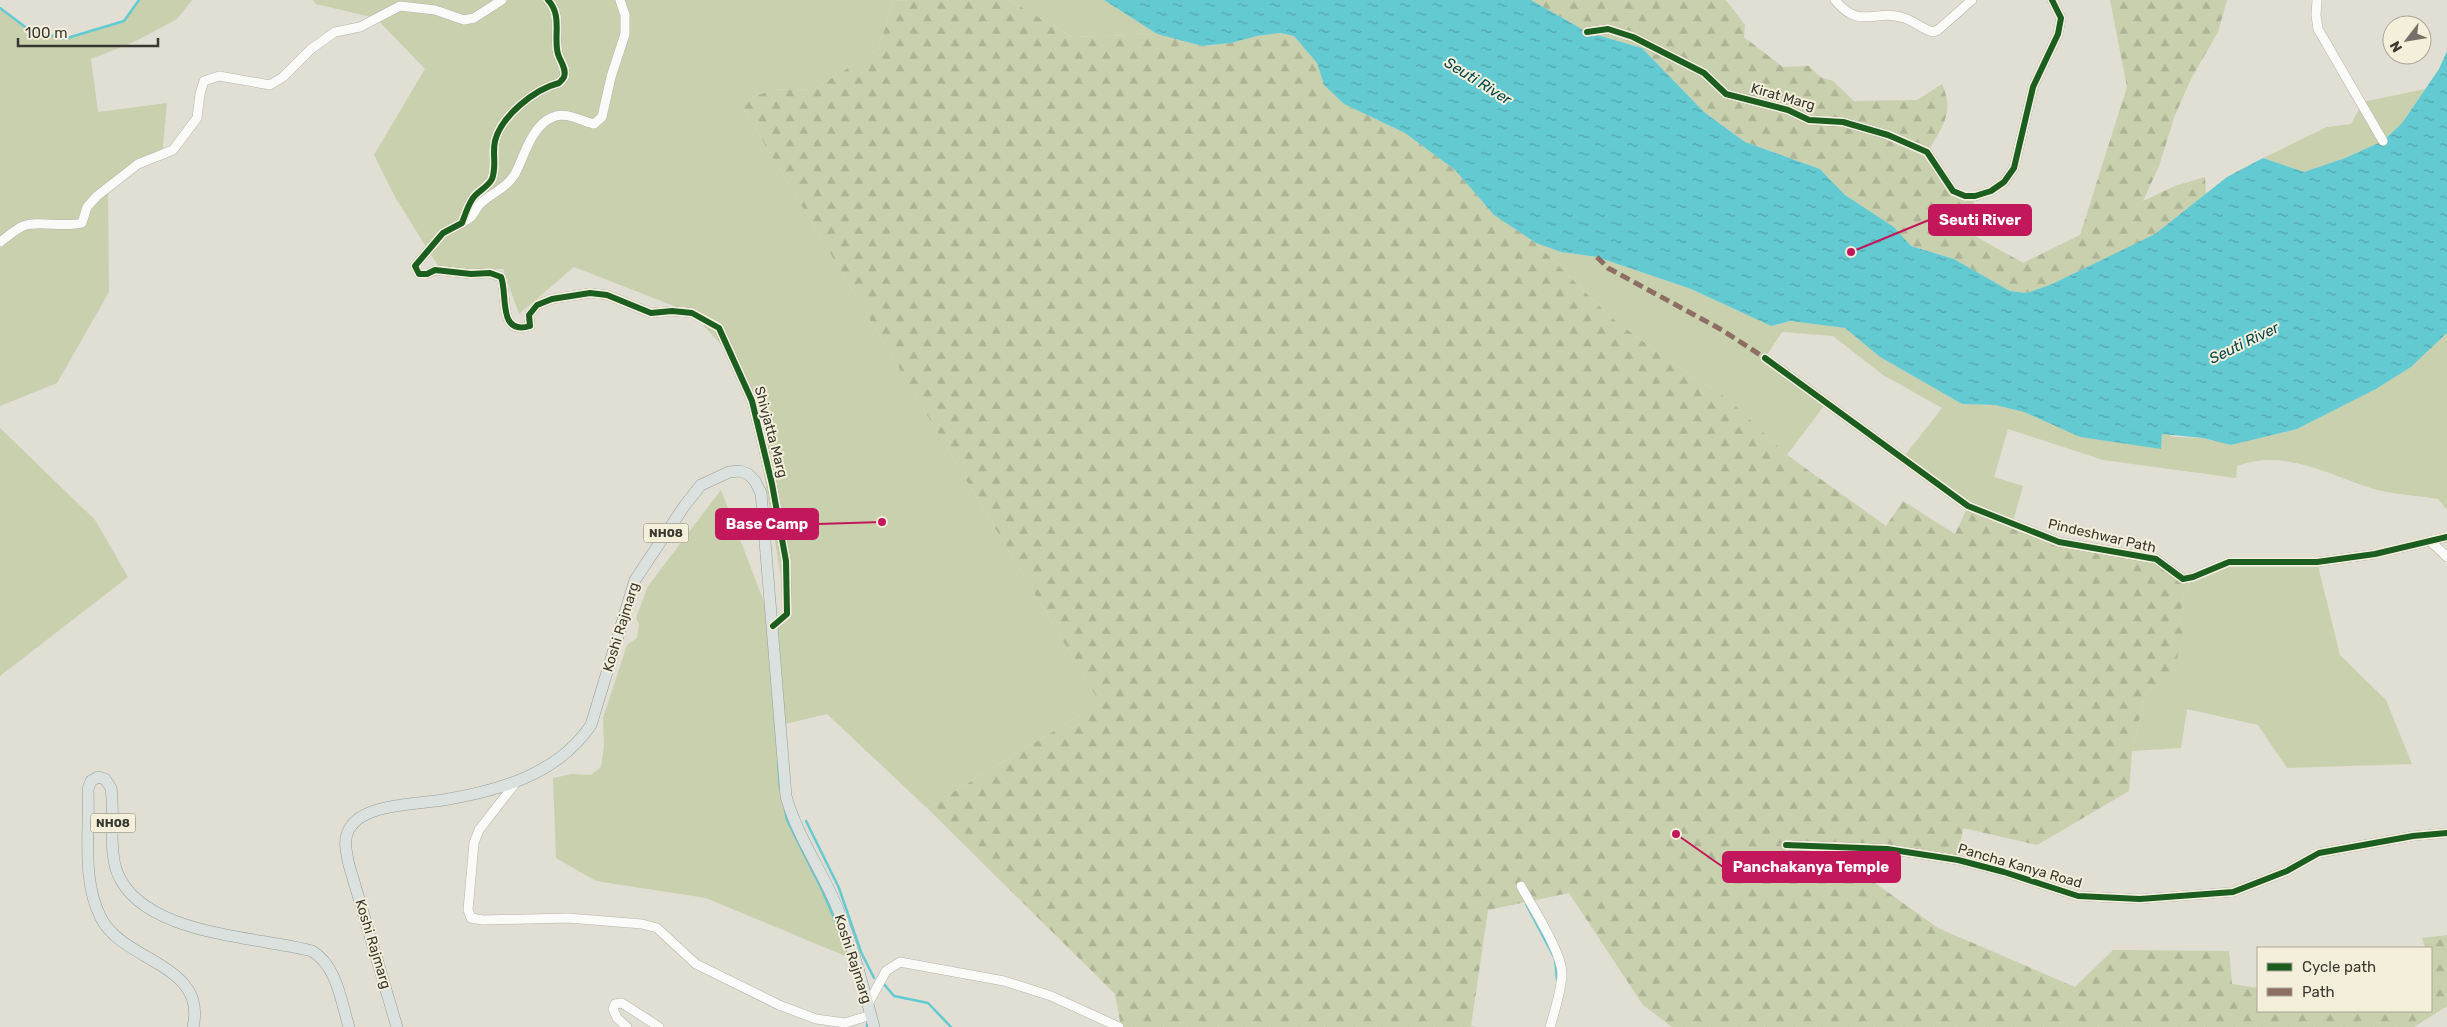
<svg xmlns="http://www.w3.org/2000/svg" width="2447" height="1027" viewBox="0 0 2447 1027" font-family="Rubik,sans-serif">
  <defs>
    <pattern id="forest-firs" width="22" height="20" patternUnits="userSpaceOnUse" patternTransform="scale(1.25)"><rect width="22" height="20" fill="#c9d0ad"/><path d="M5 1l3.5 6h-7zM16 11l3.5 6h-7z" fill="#adb395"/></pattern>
    <pattern id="water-ripples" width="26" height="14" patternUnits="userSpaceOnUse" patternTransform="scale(1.25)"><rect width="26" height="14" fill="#64cad2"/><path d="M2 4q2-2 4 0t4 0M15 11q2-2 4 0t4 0" fill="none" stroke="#53a5ab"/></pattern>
  </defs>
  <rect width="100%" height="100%" fill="#e1ded4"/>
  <!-- green -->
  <g fill="#c9d0ad">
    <path d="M 139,0 L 192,0 L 177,19 L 134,42 L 91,59 L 98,112 L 167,103 L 162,156 L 138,164 L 108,188 L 109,292 L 57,383 L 0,406 L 0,9 L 28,29 L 64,39 L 124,21 Z"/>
    <path d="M 313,0 L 912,0 L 893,1 L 879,48 L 812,91 L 773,89 L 740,103 L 1100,703 L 927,808 L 827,714 L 776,726 L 778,778 L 787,820 L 823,892 L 850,958 L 706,898 L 596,881 L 556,858 L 553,778 L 572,774 L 591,775 L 601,767 L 604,746 L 603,718 L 627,645 L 637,638 L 639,624 L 636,618 L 648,586 L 721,490 L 773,625 L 787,614 L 752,401 L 736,361 L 692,313 L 574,267 L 519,314 L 503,269 L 440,269 L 395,197 L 374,155 L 425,69 L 376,18 L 316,4 Z"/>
    <path d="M 1009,0 L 1104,0 L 1157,34 L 1072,37 Z"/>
    <path d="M 2425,89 L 2402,123 L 2383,141 L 2345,158 L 2304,172 L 2263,158 L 2327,127 L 2351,124 L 2363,102 Z"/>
    <path d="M 1536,243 L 1561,252 L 1597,257 L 1691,289 L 1771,326 L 1790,321 L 1845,328 L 1880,357 L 1962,404 L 1995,405 L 2024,412 L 2080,437 L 2161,448 L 2162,433 L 2174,437 L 2203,438 L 2231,445 L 2297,429 L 2376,389 L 2411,367 L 2447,333 L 2447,510 L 2438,499 C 2417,495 2395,495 2374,489 C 2329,475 2285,448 2237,466 L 2236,478 L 2103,460 L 2008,429 L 1994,477 L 2023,486 L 2012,525 L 1968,506 L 1902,459 L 1942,408 L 1883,375 L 1833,336 L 1782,332 L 1765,358 L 1827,402 L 1787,455 L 1727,398 L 1669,361 L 1608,315 Z"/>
    <path d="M 0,428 L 95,520 L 128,577 L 0,676 Z"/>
    <path d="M 2229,562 L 2317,562 L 2340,655 L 2386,700 L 2412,764 L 2287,768 L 2258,725 L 2187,709 L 2181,748 L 2132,751 L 2145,695 L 2175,670 L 2183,595 L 2193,577 Z"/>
  </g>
  <!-- forest -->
  <g fill="url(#forest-firs)">
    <path d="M 912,0 L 1009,0 L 1072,37 L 1157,34 L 1202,46 L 1231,43 L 1257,36 L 1280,33 L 1294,36 L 1317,63 L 1324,85 L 1344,104 L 1405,133 L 1455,170 L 1494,215 L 1536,243 L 1608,315 L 1669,361 L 1727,398 L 1787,455 L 1886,526 L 1903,501 L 1955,534 L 1968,506 L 2059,542 L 2156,559 L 2173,572 L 2193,577 L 2183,595 L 2180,624 L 2183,627 L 2175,671 L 2145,695 L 2132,751 L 2129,791 L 2037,845 L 1963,828 L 1958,860 L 1850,848 L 1851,866 L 1938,928 L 2075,987 L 2113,950 L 2229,951 L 2232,984 L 2258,988 L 2258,1011 L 2431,1011 L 2431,948 L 2425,948 L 2422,938 L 2447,935 L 2447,1006 L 2414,1027 L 1672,1027 L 1643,1005 L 1569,893 L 1488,910 L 1471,1026 L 1478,1027 L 1121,1027 L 1115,994 L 927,808 L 1100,703 L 740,103 L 773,89 L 812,91 L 879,48 L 893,1 Z"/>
    <path d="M 1531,0 L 1726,0 L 1745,25 L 1744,37 L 1783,67 L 1809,66 L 1820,77 L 1833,81 L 1854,101 L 1917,100 L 1942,84 C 1955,113 1942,127 1927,153 L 1953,191 L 1975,196 L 1968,232 L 2023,263 L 2080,235 L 2127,87 L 2110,0 L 2227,0 L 2218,32 L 2191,79 L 2175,115 L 2159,166 L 2143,201 L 2175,186 L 2205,177 L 2206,195 L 2155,234 L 2052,284 L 2027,293 L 2010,291 L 1954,259 L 1911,246 L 1894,227 L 1845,195 L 1820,169 L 1745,142 L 1704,112 L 1642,48 L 1587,32 Z"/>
  </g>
  <!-- water -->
  <path fill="url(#water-ripples)" d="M 1104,0 L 1531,0 L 1587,32 L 1642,48 L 1704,112 L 1745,142 L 1820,169 L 1845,195 L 1894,227 L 1911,246 L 1954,259 L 2010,291 L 2027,293 L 2052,284 L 2155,234 L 2227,177 L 2263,158 L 2304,172 L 2345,158 L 2383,141 L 2402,123 L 2439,69 L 2447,51 L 2447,333 L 2411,367 L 2376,389 L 2297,429 L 2231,445 L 2203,438 L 2162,434 L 2161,449 L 2080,437 L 2024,412 L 1995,405 L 1962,404 L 1880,357 L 1845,328 L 1790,321 L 1771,326 L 1691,289 L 1597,257 L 1561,252 L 1536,243 L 1494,215 L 1455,170 L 1405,133 L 1344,104 L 1324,85 L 1317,63 L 1294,36 L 1280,33 L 1257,36 L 1231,43 L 1202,46 L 1157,34 Z"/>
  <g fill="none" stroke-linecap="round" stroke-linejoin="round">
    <!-- stream -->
    <g stroke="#64cad2" stroke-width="2.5">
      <path d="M 0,8 L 28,29 L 64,39 L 124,21 L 139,0"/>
      <path d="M 778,761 L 780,788"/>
      <path d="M 785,810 L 787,820 L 823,892 L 842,937"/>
      <path d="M 806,821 L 839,888 L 861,952 L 874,978"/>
      <path d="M 1526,904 L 1555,959 L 1557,980"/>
      <path d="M 883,983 L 894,996 L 928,1003 L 951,1027"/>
      <path d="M 867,1024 L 867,1027"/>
    </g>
    <defs>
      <g id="minor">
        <path d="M 548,0 C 563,16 553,37 558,54 C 560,61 567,69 564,77 C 563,79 561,81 559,83 C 535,89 501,116 495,141 C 492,154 497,166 492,179 C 488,187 478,191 473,198 C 468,205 465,215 462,223 L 443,233 L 415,266 L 419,274 L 427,274 L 435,270 L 471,274 L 490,273 L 501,277 C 508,293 497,336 530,326 L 529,315 L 537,305 L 552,299 L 590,293 L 607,295 L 651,313 L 672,311 L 692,313 L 719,328 L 752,401 L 772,484 L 786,561 L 787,614 L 773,626"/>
        <path d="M 1835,0 C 1860,31 1875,8 1904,18 C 1914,21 1922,29 1933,32 L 1938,30 L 1972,0"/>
        <path d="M 2317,0 L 2316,15 L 2318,29 L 2383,141"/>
        <path d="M 1587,32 L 1608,29 L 1633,37 L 1704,73 L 1726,94 L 1788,110 L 1809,120 L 1843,122 L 1888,135 L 1927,152 L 1953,191 L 1965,196 L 1975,196 L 1991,191 L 2004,182 L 2014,168 L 2033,87 L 2058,34 L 2061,18 L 2052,0"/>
        <path d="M 462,223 C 475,216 472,214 480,204 C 491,193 506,189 515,174 C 525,155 531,126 553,117 C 565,111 581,121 594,124 L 602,117 L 611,77 L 625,34 L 625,15 L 620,0"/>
        <path d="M 0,242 C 7,237 15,230 23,226 C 39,220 63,228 82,223 L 87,207 L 97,196 L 138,164 L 173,150 L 197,118 L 200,94 L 204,81 L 219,76 L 270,85 L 283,77 L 311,49 L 335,32 L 360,27 L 400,6 L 435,10 L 464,20 L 474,18 L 502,0"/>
        <path d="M 1765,358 L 1968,506 L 2059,542 L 2156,559 L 2183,579 L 2193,577 L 2229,562 L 2317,562 L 2375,554 L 2447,537"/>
        <path d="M 2430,541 L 2447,557"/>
        <path d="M 517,781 L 479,830 L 474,843 L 468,910 L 471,918 L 483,920 L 568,918 L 642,924 L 657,928 L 696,964 L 779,1005 L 816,1019 L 845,1023 L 871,1015"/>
        <path d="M 1786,845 L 1887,849 L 1958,860 L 2004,872 L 2078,896 L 2140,899 L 2233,892 L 2287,871 L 2319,853 L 2413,836 L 2447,833"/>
        <path d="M 1521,886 C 1532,907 1562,952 1562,974 C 1561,992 1555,1010 1550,1027"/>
        <path d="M 868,1004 L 886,971 L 900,962 L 1004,981 L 1051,996 L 1119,1027"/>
        <path d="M 627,1027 L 617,1018 L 613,1009 L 615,1004 L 622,1003 L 659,1027"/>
      </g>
      <g id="major">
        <path d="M 193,1027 C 208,964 123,962 101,918 C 81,879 90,831 88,789 L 91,781 L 98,777 L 105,779 L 111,788 C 115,815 108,846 117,872 C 142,936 257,936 312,951 C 337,966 341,1001 349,1027"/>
        <path d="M 397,1027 L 349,865 C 346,851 342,837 352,825 C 368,804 418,804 443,800 C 499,791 558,774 591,725 L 635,580 L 685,505 L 701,485 L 729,472 L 740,471 L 748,474 L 755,481 L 761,493 L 786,796 C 797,836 821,869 837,907 C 853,946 863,986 874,1027"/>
      </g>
    </defs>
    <!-- minor casing -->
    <use href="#minor" stroke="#b6b4ab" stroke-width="10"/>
    <!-- major casing -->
    <use href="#major" stroke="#949f99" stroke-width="12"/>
    <!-- minor -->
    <use href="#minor" stroke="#fafaf9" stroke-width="9"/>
    <!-- major -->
    <use href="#major" stroke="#dae1df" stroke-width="11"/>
    <!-- quiet -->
    <path stroke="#8d6e63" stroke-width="5" stroke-dasharray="10 5" stroke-linecap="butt" d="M 1597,257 L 1608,268 L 1722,330 L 1765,358"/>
    <defs>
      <g id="cycleway">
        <path d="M 548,0 C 563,16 553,37 558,54 C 560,61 567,69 564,77 C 563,79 561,81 559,83 C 535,89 501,116 495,141 C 492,154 497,166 492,179 C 488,187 478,191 473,198 C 468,205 465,215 462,223 L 443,233 L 415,266 L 419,274 L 427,274 L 435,270 L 471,274 L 490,273 L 501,277 C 508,293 497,336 530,326 L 529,315 L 537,305 L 552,299 L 590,293 L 607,295 L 651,313 L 672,311 L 692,313 L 719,328 L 752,401 L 772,484 L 786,561 L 787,614 L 773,626"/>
        <path d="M 1587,32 L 1608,29 L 1633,37 L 1704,73 L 1726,94 L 1788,110 L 1809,120 L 1843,122 L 1888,135 L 1927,152 L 1953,191 L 1965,196 L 1975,196 L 1991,191 L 2004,182 L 2014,168 L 2033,87 L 2058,34 L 2061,18 L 2052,0"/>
        <path d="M 1765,358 L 1968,506 L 2059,542 L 2156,559 L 2183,579 L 2193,577 L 2229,562 L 2317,562 L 2375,554 L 2447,537"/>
        <path d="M 1786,845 L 1887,849 L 1958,860 L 2004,872 L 2078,896 L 2140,899 L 2233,892 L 2287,871 L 2319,853 L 2413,836 L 2447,833"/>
      </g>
    </defs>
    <!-- cycleway casing -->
    <use href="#cycleway" stroke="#f4efdb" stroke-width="9"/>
    <!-- cycleway -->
    <use href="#cycleway" stroke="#1b5e20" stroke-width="6"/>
  </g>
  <g text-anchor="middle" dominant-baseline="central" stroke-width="4" stroke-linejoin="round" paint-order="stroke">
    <!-- shield labels -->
    <g fill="#f4efdb" stroke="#716f63" stroke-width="1">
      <rect x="643.5" y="523.5" width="45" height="19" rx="4"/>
      <rect x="90.5" y="813.5" width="45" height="19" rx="4"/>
    </g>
    <g font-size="12" font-weight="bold" fill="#393830">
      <text x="666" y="533">NH08</text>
      <text x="113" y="823">NH08</text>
    </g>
    <!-- street labels -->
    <g font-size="14" fill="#393830" stroke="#f4efdb">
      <text transform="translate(1783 97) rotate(16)">Kirat Marg</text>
      <text transform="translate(771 432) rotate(75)">Shivjatta Marg</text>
      <text transform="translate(2102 536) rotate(13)">Pindeshwar Path</text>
      <text transform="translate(621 627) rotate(-73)">Koshi Rajmarg</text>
      <text transform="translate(2020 866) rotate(16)">Pancha Kanya Road</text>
      <text transform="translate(373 944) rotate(73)">Koshi Rajmarg</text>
      <text transform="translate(853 959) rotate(72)">Koshi Rajmarg</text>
    </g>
    <!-- water labels -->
    <g font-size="15" font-style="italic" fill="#06464d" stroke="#f4efdb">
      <text transform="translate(1478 81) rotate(32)">Seuti River</text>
      <text transform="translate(2244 343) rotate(-26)">Seuti River</text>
    </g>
  </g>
  <!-- callouts -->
  <path fill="none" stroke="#c2185b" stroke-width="2" d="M1851 252L1929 220M882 522L818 524M1676 834L1723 867"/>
  <g fill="#c2185b" stroke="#f4efdb" stroke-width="2">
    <circle cx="1851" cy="252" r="5"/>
    <circle cx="882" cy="522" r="5"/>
    <circle cx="1676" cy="834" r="5"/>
  </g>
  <g fill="#c2185b" stroke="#c2185b" stroke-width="2">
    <rect x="1929" y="205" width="102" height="30" rx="5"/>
    <rect x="716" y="509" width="102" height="30" rx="5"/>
    <rect x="1723" y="852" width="177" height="30" rx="5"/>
  </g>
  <g font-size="15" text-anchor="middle" font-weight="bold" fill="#fff">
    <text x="1980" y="225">Seuti River</text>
    <text x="767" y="529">Base Camp</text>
    <text x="1811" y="872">Panchakanya Temple</text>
  </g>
  <!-- legend -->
  <rect x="2257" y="947" width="175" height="65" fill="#f4efdb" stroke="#a9a697"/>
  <rect x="2267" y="963" width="25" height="8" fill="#1b5e20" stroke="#a9a697"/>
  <text x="2302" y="972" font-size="15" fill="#393830">Cycle path</text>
  <rect x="2267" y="988" width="25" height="8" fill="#8d6e63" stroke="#a9a697"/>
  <text x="2302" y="997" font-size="15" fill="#393830">Path</text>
  <!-- north arrow -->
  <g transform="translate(2407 40) rotate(239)"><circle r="24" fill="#f4efdb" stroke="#a9a697"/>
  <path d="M0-4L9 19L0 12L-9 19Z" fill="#747269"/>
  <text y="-8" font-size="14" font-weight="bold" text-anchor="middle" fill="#393830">N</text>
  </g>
  <!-- scale -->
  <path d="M18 38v8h140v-8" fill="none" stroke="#393830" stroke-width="2.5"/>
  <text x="25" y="38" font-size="15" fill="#393830" stroke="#f4efdb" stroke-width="4" paint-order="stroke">100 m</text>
</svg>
